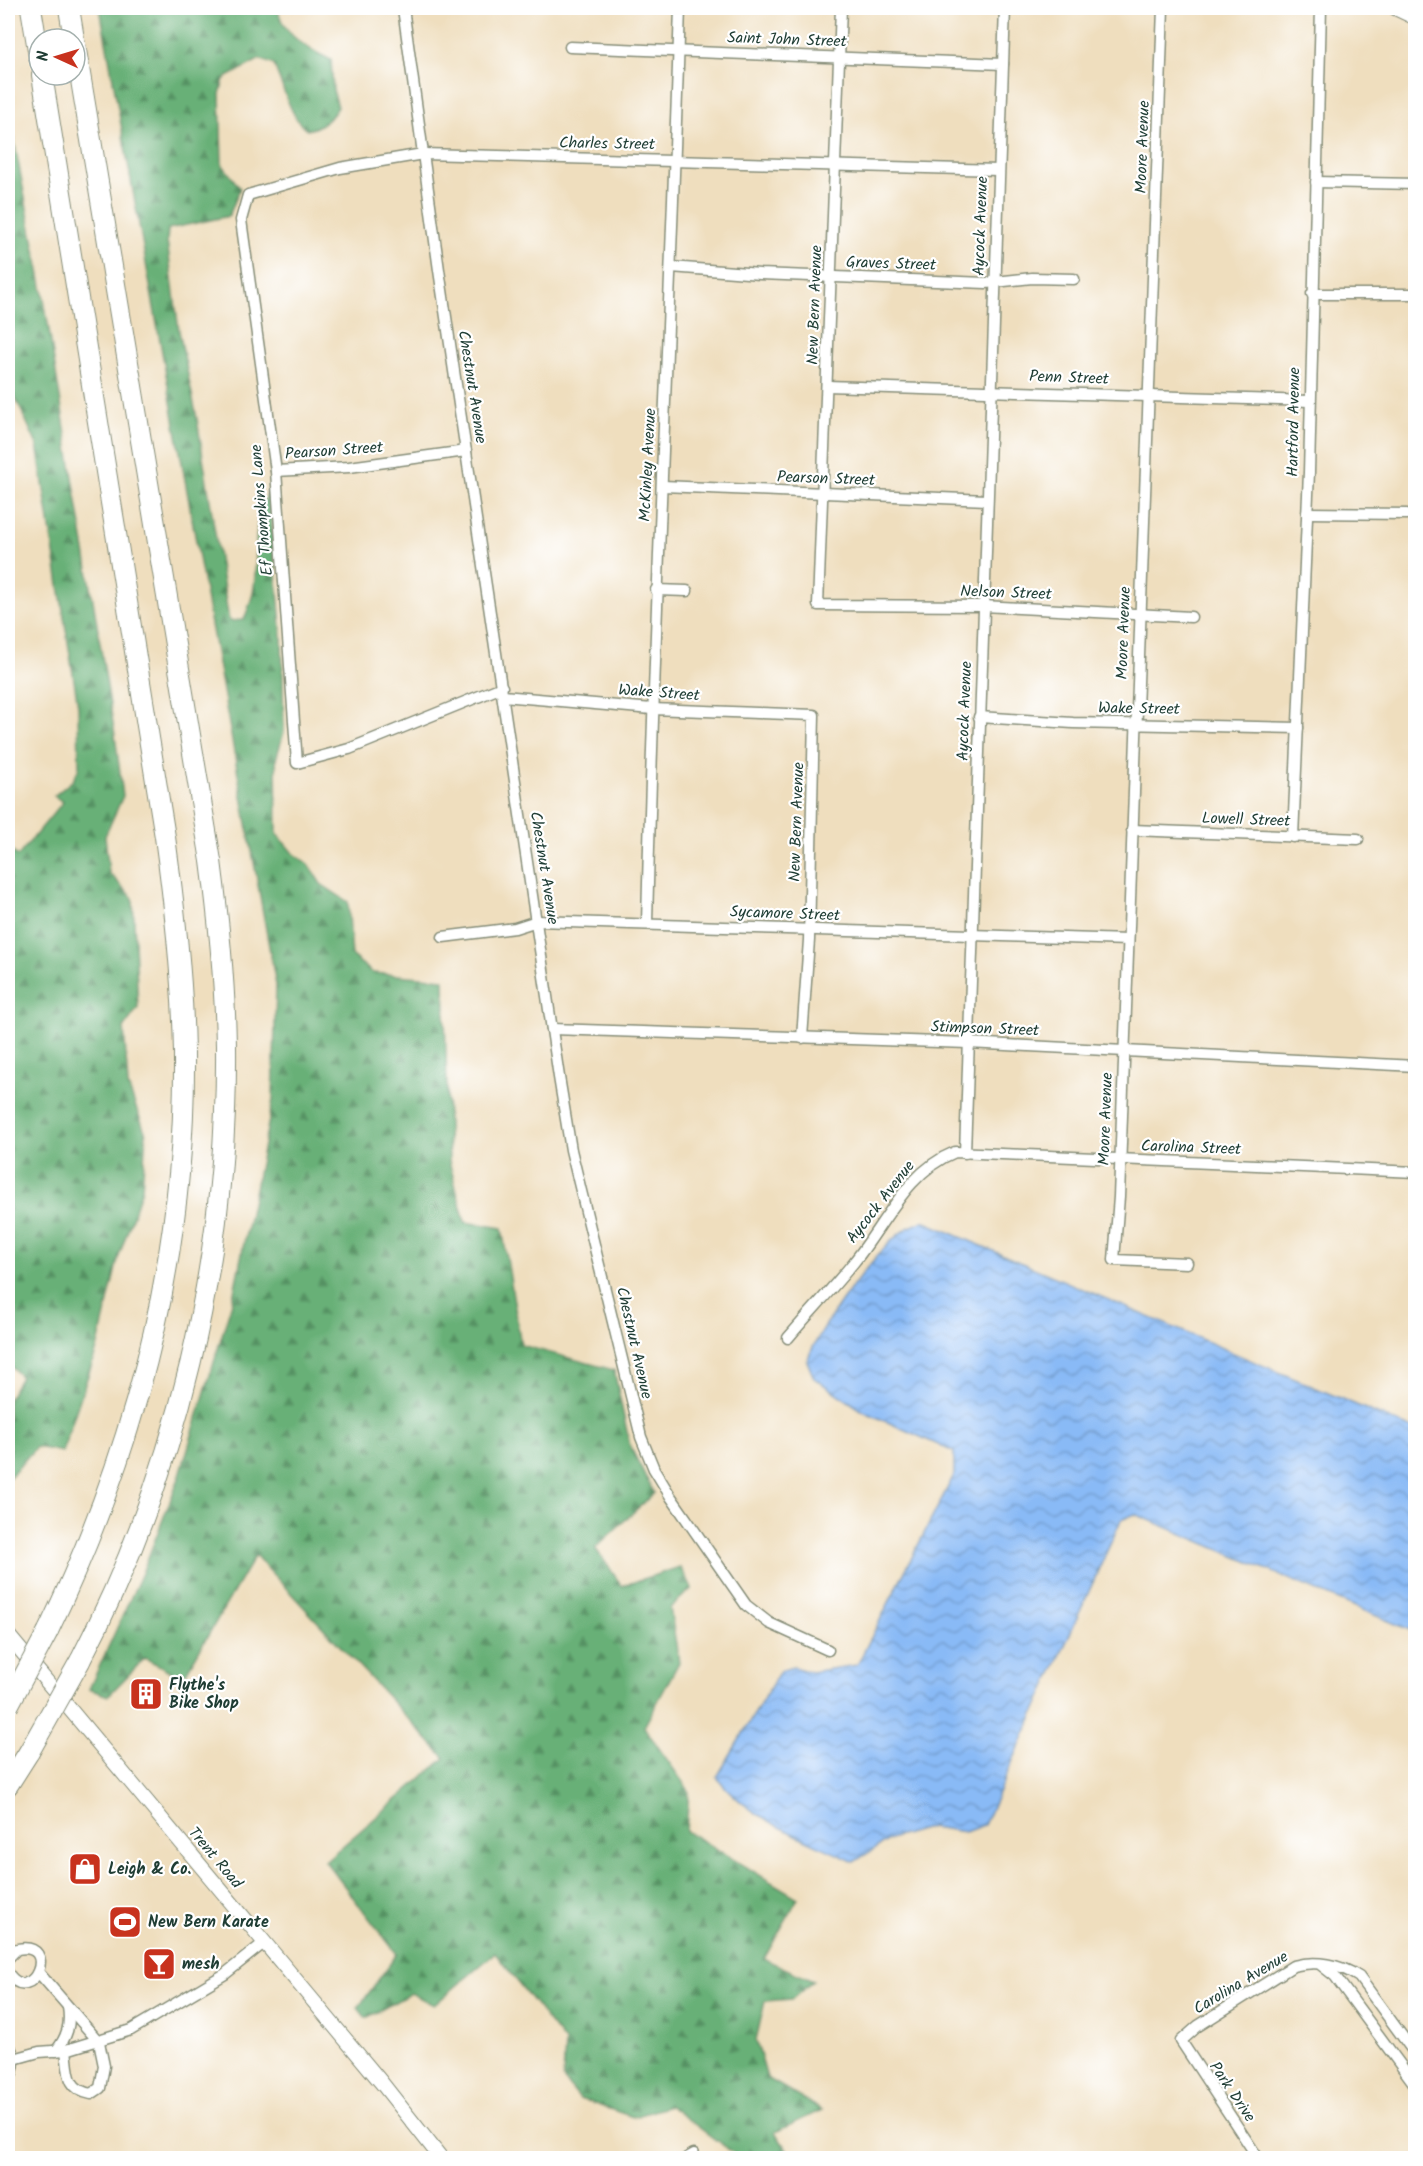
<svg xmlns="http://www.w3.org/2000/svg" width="1423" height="2166" viewBox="0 0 1423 2166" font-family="Kalam,sans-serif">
  <defs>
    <pattern id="forest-firs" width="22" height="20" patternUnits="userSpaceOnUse" patternTransform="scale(1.5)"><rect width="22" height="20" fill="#68b077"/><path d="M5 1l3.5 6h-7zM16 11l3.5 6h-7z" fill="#559062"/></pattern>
    <pattern id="water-waves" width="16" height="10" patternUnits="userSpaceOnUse" patternTransform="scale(1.5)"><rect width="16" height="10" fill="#89baf6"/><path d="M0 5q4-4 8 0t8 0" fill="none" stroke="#6f98c8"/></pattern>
  </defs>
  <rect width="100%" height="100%" fill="#fff"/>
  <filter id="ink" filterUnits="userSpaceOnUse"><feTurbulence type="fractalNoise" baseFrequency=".0167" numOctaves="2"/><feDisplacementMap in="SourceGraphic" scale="12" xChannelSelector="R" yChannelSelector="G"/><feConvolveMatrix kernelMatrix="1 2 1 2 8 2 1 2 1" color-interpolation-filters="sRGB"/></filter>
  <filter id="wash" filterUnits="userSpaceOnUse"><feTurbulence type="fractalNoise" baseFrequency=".008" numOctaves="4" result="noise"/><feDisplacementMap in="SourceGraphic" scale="24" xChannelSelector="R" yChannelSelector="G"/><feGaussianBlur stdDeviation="1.35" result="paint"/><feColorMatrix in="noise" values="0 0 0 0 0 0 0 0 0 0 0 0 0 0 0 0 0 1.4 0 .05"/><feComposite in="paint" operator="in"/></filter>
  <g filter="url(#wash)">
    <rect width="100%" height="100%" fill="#efdebe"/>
    <!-- forest -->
    <g fill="url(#forest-firs)" stroke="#447656" stroke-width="1.5">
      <path d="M 100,8 L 278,8 C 281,34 308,49 331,60 L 333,90 L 338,107 C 331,119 320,127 307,130 C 292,122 281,81 274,65 L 260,59 L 224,79 L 220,94 L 222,164 L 240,188 L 229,216 L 168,229 L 167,241 L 179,331 L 197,419 L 229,621 L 244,620 C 247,611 251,602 253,593 C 260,559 249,522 269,492 L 282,637 L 284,732 L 276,759 L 277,834 L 292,852 L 308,864 L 321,884 L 348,902 L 352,956 L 373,973 L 444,979 L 449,1161 L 465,1222 L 502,1228 L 521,1345 L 614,1370 L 630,1446 L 654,1493 L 595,1548 L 622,1586 L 680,1567 L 692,1588 L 670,1608 L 679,1662 L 644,1727 L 689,1791 L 686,1831 L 798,1898 L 764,1959 L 813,1981 L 792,1999 L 765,2001 L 756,2040 L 767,2078 L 822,2110 L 775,2132 L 792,2158 L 740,2158 L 670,2106 L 633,2117 L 580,2099 L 563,2079 L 565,2042 L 495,1953 L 434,2005 L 411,1993 L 366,2018 L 358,2008 L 397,1954 L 325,1861 L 445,1758 L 255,1555 L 183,1678 L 145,1658 L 108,1696 L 89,1689 L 142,1573 L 179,1478 L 232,1302 L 273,1100 L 276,985 Z"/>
      <path d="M 8,109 L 41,281 L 115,735 L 123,796 L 105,836 L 109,873 L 133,898 L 138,1008 L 124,1027 L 128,1086 L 146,1134 L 142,1189 L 118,1259 L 97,1349 L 62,1452 L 36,1447 L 8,1479 L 8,1399 L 21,1377 L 8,1363 L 8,849 L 18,856 L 63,802 L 54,796 L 73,780 L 79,768 L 78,706 L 37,445 L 8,381 Z"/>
    </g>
    <!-- water -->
    <path fill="url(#water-waves)" stroke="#547c95" stroke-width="1.5" d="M 923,1221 L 1415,1430 L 1415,1632 L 1135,1514 L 1121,1520 L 984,1825 L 965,1832 L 931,1827 L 890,1839 L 854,1862 C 807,1839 749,1820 717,1777 L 780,1671 L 793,1667 L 811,1672 L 857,1665 L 954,1475 L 954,1452 L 863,1411 L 814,1378 L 807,1361 C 819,1328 877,1248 906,1229 C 911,1226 918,1224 923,1221 Z"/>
  </g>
  <g filter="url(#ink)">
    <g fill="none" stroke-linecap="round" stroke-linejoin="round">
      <defs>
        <g id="minor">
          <path d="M 403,8 L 439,270 L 559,1077 L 571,1150 L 641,1437 L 654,1469 L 671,1497 L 746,1605 L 769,1623 L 828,1650"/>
          <path d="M 841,8 L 818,605 L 983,606 L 1191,617"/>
          <path d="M 1163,8 L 1119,1197 L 1114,1260 L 1187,1263"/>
          <path d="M 570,47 L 1003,64"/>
          <path d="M 1316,182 L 1416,184"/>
          <path d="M 671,267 L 760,274 L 986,283 L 1032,278 L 1074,279"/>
          <path d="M 1312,294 L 1416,294"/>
          <path d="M 827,386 L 1310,401"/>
          <path d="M 276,471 L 349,467 L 466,451"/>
          <path d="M 663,486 L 987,500"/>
          <path d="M 1307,513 L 1407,514"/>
          <path d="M 656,590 L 687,591"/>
          <path d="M 502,687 L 349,749 L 297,763 L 276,471 L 241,220 L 248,195 L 340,168 L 423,154 L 998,170"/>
          <path d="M 503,696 L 652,709 L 814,715 L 809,940 L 802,1038"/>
          <path d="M 979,717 L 1073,723 L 1298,728"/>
          <path d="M 1132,830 L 1358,839"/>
          <path d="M 1293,837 L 1309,472 L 1321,8"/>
          <path d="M 647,924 C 654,618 670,313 680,8"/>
          <path d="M 443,937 L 515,928 L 537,921 L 1128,940"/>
          <path d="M 552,1029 L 968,1043 L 1416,1066"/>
          <path d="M 965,1153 L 1005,8"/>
          <path d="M 788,1338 C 810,1312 833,1288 854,1262 C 885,1224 907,1171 955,1152 L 1416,1172"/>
          <path d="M 8,1958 L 17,1949 C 61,1940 32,2009 8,1973"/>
          <path d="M 1321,1965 L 1335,1976 L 1416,2086"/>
          <path d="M 39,1973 L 99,2042 L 104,2066 L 100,2088 L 91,2094 C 66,2089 69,2072 66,2050"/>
          <path d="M 8,2044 C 16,2056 15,2069 8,2081"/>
          <path d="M 56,2051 C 67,2037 71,2025 68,2007"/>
          <path d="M 14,2059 L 39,2052 L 66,2050 L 131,2030 L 225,1974 L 265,1942"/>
          <path d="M 687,2158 L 694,2154"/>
          <path d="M 1258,2158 L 1181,2041 L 1198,2026 L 1293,1966 C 1315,1960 1340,1964 1359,1977 L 1416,2055"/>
        </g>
        <g id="tertiary">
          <path d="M 1395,8 L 1416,18"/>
          <path d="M 8,1635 L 381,2082 L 441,2158"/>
        </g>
        <g id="motorway">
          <path d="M 31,8 L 39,56"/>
          <path d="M 69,8 L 74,39"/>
          <path d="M 75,44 L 211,861 C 219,922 225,984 226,1046 C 228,1258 178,1473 80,1661"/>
          <path d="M 42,75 L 165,837 C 175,909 183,981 184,1054 C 186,1255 135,1450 48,1631"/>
          <path d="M 8,1785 L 29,1752"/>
        </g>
      </defs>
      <!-- minor casing -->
      <use href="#minor" stroke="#878e79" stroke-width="13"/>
      <!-- tertiary casing -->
      <use href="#tertiary" stroke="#878e79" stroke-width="16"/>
      <!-- motorway casing -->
      <use href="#motorway" stroke="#878e79" stroke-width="22"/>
      <!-- minor -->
      <use href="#minor" stroke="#fff" stroke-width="10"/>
      <!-- tertiary -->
      <use href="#tertiary" stroke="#fff" stroke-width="14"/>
      <!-- motorway -->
      <use href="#motorway" stroke="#fff" stroke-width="20"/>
      <defs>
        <g id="motorway-bridge">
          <path d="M 8,1706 L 48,1631"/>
          <path d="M 29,1752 L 80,1661"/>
        </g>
      </defs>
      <!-- motorway-bridge casing -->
      <use href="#motorway-bridge" stroke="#878e79" stroke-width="22" stroke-linecap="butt"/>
      <!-- motorway-bridge -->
      <use href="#motorway-bridge" stroke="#fff" stroke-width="20"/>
    </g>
  </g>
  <!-- icons -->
  <defs>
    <symbol id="building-square" viewBox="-11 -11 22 22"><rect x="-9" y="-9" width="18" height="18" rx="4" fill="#c8321e" stroke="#fff"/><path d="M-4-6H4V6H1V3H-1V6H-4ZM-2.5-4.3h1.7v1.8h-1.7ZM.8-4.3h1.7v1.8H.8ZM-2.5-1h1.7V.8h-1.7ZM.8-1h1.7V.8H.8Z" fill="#fff"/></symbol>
    <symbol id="shop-square" viewBox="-11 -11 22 22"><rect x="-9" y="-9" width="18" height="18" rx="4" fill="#c8321e" stroke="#fff"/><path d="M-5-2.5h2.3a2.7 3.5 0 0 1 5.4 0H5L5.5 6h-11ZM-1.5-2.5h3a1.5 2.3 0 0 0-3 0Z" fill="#fff"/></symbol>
    <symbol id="stadium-square" viewBox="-11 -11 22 22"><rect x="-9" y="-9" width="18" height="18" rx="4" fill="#c8321e" stroke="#fff"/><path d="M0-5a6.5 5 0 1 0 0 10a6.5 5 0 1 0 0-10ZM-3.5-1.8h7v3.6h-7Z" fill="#fff"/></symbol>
    <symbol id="bar-square" viewBox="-11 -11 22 22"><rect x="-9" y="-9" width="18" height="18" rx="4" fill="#c8321e" stroke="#fff"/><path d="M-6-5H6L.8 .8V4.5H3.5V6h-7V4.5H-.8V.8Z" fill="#fff"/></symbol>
  </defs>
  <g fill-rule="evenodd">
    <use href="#building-square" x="127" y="1675" width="38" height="38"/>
    <use href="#shop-square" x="66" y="1850" width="38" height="38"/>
    <use href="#stadium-square" x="106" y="1903" width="38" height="38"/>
    <use href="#bar-square" x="140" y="1945" width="38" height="38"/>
  </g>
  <g text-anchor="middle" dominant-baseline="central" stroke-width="4.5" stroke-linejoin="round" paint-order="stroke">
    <!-- street labels -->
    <g font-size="16" fill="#1f3d34" stroke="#fff">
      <text transform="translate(787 40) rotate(2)">Saint John Street</text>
      <text transform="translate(607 144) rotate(1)">Charles Street</text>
      <text transform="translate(1143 147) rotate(-88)">Moore Avenue</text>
      <text transform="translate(981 226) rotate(-88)">Aycock Avenue</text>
      <text transform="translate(891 264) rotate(2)">Graves Street</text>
      <text transform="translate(815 305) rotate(-88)">New Bern Avenue</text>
      <text transform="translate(1069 378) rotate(2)">Penn Street</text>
      <text transform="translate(472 387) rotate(81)">Chestnut Avenue</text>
      <text transform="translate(1294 422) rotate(-89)">Hartford Avenue</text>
      <text transform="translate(334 451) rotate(-4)">Pearson Street</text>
      <text transform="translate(648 465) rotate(-87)">McKinley Avenue</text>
      <text transform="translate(826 479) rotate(2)">Pearson Street</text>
      <text transform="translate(262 510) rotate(-95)">Ef Thompkins Lane</text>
      <text transform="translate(1006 593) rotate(2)">Nelson Street</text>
      <text transform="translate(1124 633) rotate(-88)">Moore Avenue</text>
      <text transform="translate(659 693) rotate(4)">Wake Street</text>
      <text transform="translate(1139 709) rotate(1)">Wake Street</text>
      <text transform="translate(965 711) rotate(-88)">Aycock Avenue</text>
      <text transform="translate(1246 820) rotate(2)">Lowell Street</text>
      <text transform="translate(797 822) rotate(-88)">New Bern Avenue</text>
      <text transform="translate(544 868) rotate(81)">Chestnut Avenue</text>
      <text transform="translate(785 914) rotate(2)">Sycamore Street</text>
      <text transform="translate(985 1029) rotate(2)">Stimpson Street</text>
      <text transform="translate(1106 1119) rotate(-88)">Moore Avenue</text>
      <text transform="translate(1191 1148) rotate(2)">Carolina Street</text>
      <text transform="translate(881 1202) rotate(-52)">Aycock Avenue</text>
      <text transform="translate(634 1343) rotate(77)">Chestnut Avenue</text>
      <text transform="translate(215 1858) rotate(50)">Trent Road</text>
      <text transform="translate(1241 1983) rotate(-31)">Carolina Avenue</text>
      <text transform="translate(1232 2092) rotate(56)">Park Drive</text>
    </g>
    <!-- poi labels -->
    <g font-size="16" font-weight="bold" fill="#1f3d34" stroke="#fff" text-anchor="start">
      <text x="169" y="1685">Flythe's<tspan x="169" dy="18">Bike Shop</tspan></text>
      <text x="108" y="1869">Leigh &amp; Co.</text>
      <text x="148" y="1922">New Bern Karate</text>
      <text x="182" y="1964">mesh</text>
    </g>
  </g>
  <!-- margin -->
  <rect width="1423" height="2166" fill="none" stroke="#fff" stroke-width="30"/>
  <!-- north arrow -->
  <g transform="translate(57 57) rotate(274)"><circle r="28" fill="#ffffff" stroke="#a5b1ae" stroke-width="1.5"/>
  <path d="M0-4.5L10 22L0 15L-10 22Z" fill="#c8321e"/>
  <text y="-9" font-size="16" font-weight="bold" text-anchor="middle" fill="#1f3d34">N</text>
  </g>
</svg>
